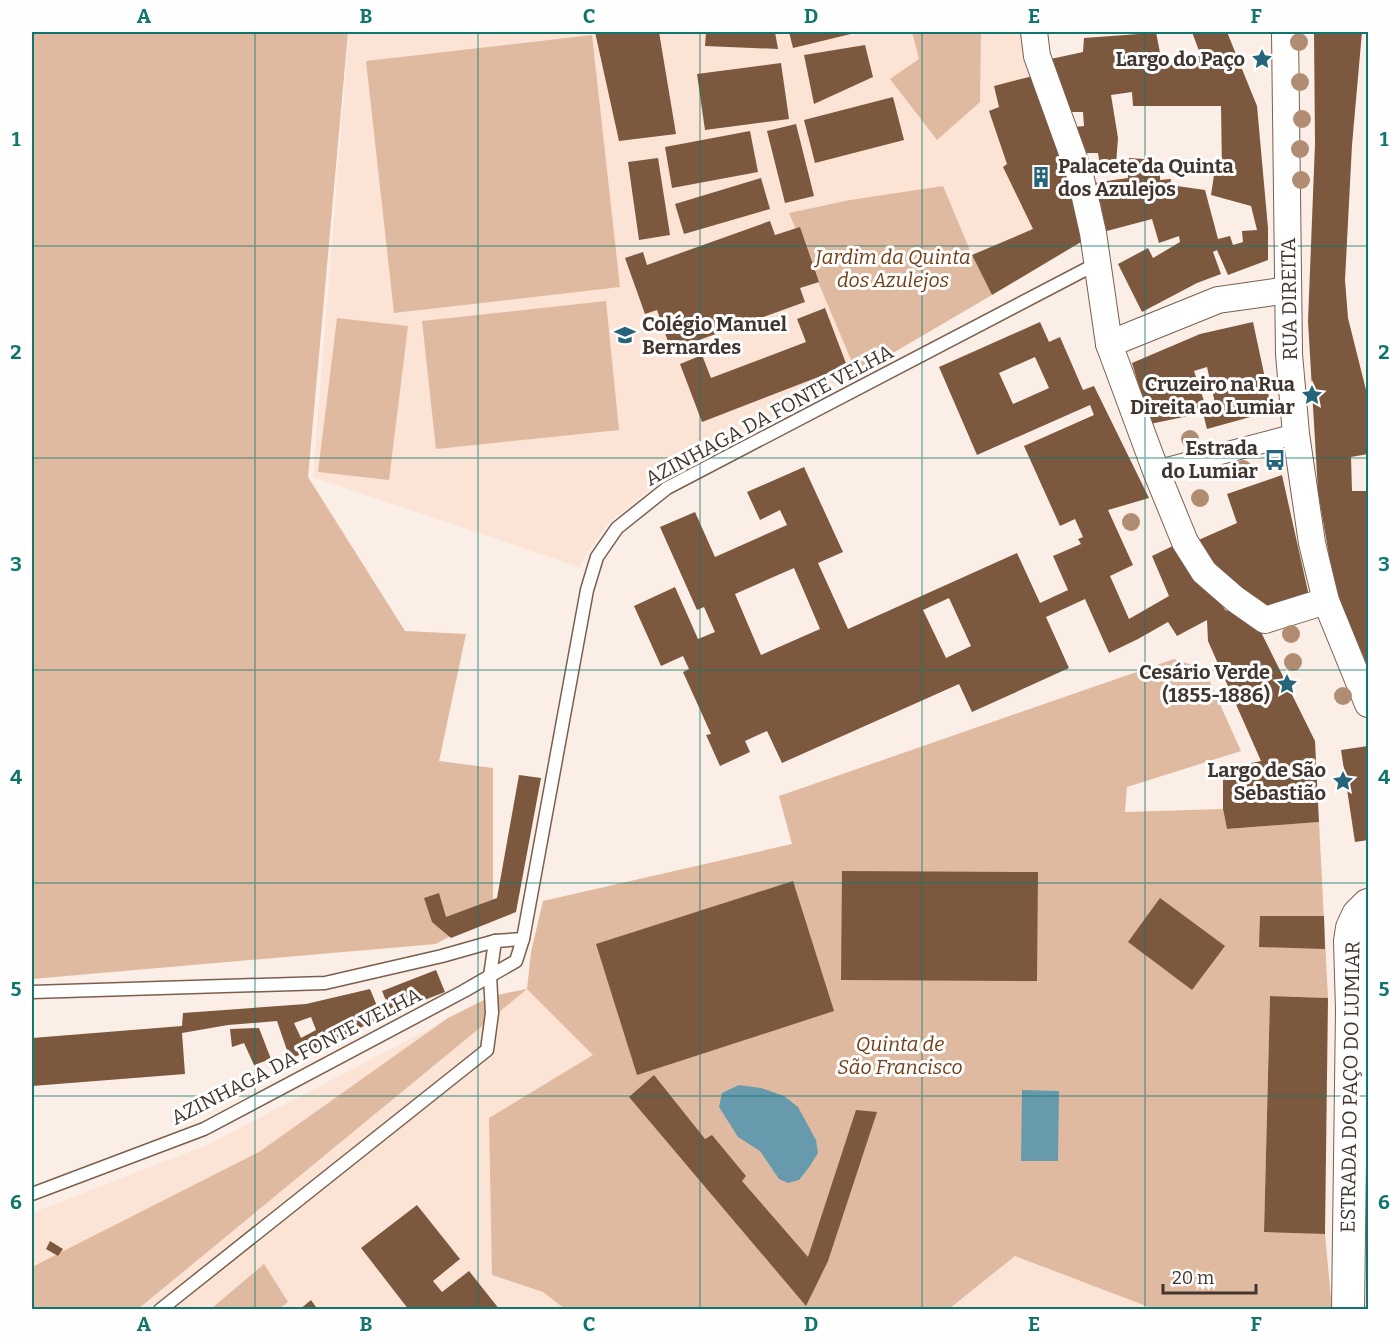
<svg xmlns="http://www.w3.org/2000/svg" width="1400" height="1341" viewBox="0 0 1400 1341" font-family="Bitter,serif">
  <rect width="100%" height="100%" fill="#fbeee6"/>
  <!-- built -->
  <g fill="#fbe4d5">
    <path d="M 349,32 L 1022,32 L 1079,186 L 1081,242 L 857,374 L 661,481 L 610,521 L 587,553 L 579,567 L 313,477 Z"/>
    <path d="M 527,989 L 594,1055 L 809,1310 L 32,1310 L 32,1213 L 207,1145 L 492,996 Z"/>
    <path d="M 1015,1256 L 1154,1309 L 949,1310 Z"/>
  </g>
  <!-- green -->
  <g fill="#e0baa0">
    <path d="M 32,32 L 348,32 L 308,477 L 405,631 L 466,634 L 439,761 L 493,768 L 493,913 L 436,944 L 32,979 Z"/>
    <path d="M 912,32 L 981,32 L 980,102 L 937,140 L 890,79 L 919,59 Z"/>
    <path d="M 592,35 L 620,287 L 394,313 L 366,61 Z"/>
    <path d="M 943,186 L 972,255 L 992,295 L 857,374 L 789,213 L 850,200 Z"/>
    <path d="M 606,301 L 619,430 L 436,449 L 422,321 Z"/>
    <path d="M 337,318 L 408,326 L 389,480 L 318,472 Z"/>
    <path d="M 1174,659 L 1204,669 L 1241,751 L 1127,787 L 1125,812 L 1223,809 L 1227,829 L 1319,822 L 1328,998 L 1270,996 L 1264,1231 L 1325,1234 L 1332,1309 L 1154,1309 L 1015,1256 L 949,1309 L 565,1309 L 543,1292 L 492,1275 L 489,1118 L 593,1055 L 527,989 L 138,1309 L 32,1310 L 32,1267 L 259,1152 L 448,1018 L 492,996 L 527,989 L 531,952 L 543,901 L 792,844 L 779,796 Z"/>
    <path d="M 264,1264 L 288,1302 L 279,1309 L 211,1309 Z"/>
  </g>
  <!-- water -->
  <g fill="#679aad">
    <path d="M 739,1085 L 761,1088 L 784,1096 L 798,1107 L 816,1140 L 818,1153 L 810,1166 L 799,1180 L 788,1183 L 779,1179 L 760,1151 L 738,1137 L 719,1107 L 722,1093 Z"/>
    <path d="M 1022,1090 L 1059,1091 L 1058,1161 L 1021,1161 Z"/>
  </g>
  <!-- building -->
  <g fill="#7c583e" fill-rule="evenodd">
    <path d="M 595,32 L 659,32 L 676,134 L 619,141 Z"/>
    <path d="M 706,32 L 775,32 L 778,49 L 705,46 Z"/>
    <path d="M 789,32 L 859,32 L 793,48 Z"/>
    <path d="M 1139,32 L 1156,32 L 1161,58 L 1201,56 L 1192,32 L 1227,32 L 1257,106 L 1268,228 L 1268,260 L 1228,275 L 1217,250 L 1213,252 L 1221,274 L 1197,283 L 1142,312 L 1118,264 L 1148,248 L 1153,258 L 1180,242 L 1179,236 L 1159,243 L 1152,219 L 1103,232 L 1101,203 L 1098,204 L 1093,183 L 1128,178 L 1129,158 L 1160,160 L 1160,180 L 1171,179 L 1170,185 L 1205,190 L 1218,239 L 1230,236 L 1233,245 L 1243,242 L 1242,231 L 1257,230 L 1251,206 L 1211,195 L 1215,168 L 1222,170 L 1221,106 L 1133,106 L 1132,92 L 1111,95 L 1118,138 L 1116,164 L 1100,166 L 1098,153 L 1078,153 L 1067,128 L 1084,126 L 1083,112 L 1061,112 L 1046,60 L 1083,52 L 1084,38 L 1139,34 Z"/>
    <path d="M 1314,32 L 1362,32 L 1352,145 L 1345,280 L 1348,318 L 1368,398 L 1368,454 L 1351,457 L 1352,491 L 1368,491 L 1368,668 L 1340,601 L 1330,561 L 1318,492 L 1308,321 L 1315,144 Z"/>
    <path d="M 865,45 L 873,77 L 814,104 L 804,55 Z"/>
    <path d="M 781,63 L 789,119 L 705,130 L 697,74 Z"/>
    <path d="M 1033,76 L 1079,186 L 1081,242 L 992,295 L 972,255 L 1033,229 L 1003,167 L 1007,164 L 989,111 L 999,107 L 994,86 Z"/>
    <path d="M 893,97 L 904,140 L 815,163 L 804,120 Z"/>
    <path d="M 796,124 L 814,196 L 785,203 L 767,131 Z"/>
    <path d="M 750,131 L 758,172 L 672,188 L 665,147 Z"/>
    <path d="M 658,158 L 670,235 L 639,240 L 628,162 Z"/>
    <path d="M 761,178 L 770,209 L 684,234 L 675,204 Z"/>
    <path d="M 770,221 L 775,235 L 800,227 L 819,282 L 800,288 L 805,302 L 671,350 L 657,310 L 645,314 L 625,258 L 643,252 L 647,265 Z"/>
    <path d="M 825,308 L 847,366 L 702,422 L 680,364 L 702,355 L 711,378 L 806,342 L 797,319 Z"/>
    <path d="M 1040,322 L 1049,342 L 1060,337 L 1083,390 L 1094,386 L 1149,498 L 1108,510 L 1133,565 L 1110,576 L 1129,619 L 1169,596 L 1152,556 L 1177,544 L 1226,611 L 1233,604 L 1255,620 L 1315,741 L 1319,822 L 1227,829 L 1223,809 L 1223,769 L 1261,761 L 1208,641 L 1207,620 L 1177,636 L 1168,622 L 1138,639 L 1109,653 L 1085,599 L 1046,617 L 1069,668 L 972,712 L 959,684 L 782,763 L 767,731 L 745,741 L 750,752 L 720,766 L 706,735 L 711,734 L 683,672 L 689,669 L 683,656 L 661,666 L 634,606 L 675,587 L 698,639 L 715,632 L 704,607 L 697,610 L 660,527 L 695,512 L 715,557 L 787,525 L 780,510 L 760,520 L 747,492 L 804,467 L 843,552 L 818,563 L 848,629 L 1017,553 L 1040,603 L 1068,590 L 1053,556 L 1081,544 L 1078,539 L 1083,537 L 1075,519 L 1060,526 L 1024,446 L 1094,415 L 1090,405 L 977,455 L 939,367 ZM 1035,357 L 1049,388 L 1013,404 L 999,373 ZM 794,568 L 820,629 L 761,655 L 735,594 ZM 949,598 L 971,646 L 946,658 L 923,610 Z"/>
    <path d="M 1253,322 L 1272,411 L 1207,429 L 1203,413 L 1150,424 L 1132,363 L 1200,334 ZM 1207,367 L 1215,403 L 1206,407 L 1194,371 Z"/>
    <path d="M 1282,475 L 1309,596 L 1264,609 L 1215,577 L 1194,542 L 1237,523 L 1227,494 Z"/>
    <path d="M 1368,746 L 1368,840 L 1355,842 L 1341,750 Z"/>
    <path d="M 519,775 L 541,778 L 516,912 L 451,938 L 432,922 L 424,898 L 439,893 L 446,917 L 497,898 Z"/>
    <path d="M 842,871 L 1038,872 L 1037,981 L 841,980 Z"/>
    <path d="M 793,881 L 834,1011 L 637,1075 L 596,944 Z"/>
    <path d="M 1160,898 L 1225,946 L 1192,990 L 1128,942 Z"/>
    <path d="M 1260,916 L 1324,916 L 1325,949 L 1259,947 Z"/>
    <path d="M 1368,943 L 1368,1002 L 1365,1002 L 1365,945 Z"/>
    <path d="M 436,970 L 445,992 L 391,1013 L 382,991 Z"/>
    <path d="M 370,989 L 382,1018 L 290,1059 L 277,1021 L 228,1025 L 182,1033 L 185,1074 L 32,1086 L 32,1038 L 182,1026 L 183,1013 L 306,1004 ZM 311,1017 L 316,1030 L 301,1038 L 294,1023 Z"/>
    <path d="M 1270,996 L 1328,998 L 1325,1234 L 1264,1232 Z"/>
    <path d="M 259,1028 L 271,1059 L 254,1065 L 244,1043 L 232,1047 L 230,1029 Z"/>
    <path d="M 654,1075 L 705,1139 L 712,1135 L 746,1176 L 742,1181 L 808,1257 L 856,1110 L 877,1112 L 828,1261 L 806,1306 L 629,1097 Z"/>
    <path d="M 417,1205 L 460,1259 L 433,1281 L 442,1292 L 469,1271 L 500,1310 L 409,1310 L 361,1248 Z"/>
    <path d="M 50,1241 L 63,1249 L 58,1256 L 46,1249 Z"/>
    <path d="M 311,1300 L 318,1310 L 299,1310 Z"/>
  </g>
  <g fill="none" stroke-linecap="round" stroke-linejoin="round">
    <defs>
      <g id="service">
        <path d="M 32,992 L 325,983 L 442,956 L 495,941 L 523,939"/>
        <path d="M 32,1194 L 204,1129 L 464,991 L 516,961 L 523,939 L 587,590 L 597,557 L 617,528 L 667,488 L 1096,264"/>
        <path d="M 160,1310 L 487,1050 L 492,1013 L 490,976 L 495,941"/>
      </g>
      <path id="pedestrian" d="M 1156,471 L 1296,434"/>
      <g id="minor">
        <path d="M 1034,32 L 1037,56 L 1080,175 L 1093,233 L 1109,344 L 1156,471 L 1185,542 L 1204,572 L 1235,599 L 1265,620 L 1326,601"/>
        <path d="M 1285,32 L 1289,354 L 1296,434 L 1312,543 L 1326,601 L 1368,704"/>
        <path d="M 1109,344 L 1218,300 L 1288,290"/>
      </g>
      <path id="tertiary" d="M 1348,1310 L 1352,1010 L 1350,941 L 1352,928 L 1358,915 L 1368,905"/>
    </defs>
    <!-- service casing -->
    <use href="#service" stroke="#7a5f4d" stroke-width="15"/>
    <!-- pedestrian casing -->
    <use href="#pedestrian" stroke="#7a5f4d" stroke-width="22"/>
    <!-- minor casing -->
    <use href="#minor" stroke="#7a5f4d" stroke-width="28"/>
    <!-- tertiary casing -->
    <use href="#tertiary" stroke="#7a5f4d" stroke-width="34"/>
    <!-- service -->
    <use href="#service" stroke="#fff" stroke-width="12"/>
    <!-- pedestrian -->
    <use href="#pedestrian" stroke="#fff" stroke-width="20"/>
    <!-- minor -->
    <use href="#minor" stroke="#fff" stroke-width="26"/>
    <!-- tertiary -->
    <use href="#tertiary" stroke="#fff" stroke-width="32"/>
  </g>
  <!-- trees -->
  <g fill="#b08d72">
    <circle cx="1299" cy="42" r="9"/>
    <circle cx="1300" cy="82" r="9"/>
    <circle cx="1302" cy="119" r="9"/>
    <circle cx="1300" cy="149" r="9"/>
    <circle cx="1301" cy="180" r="9"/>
    <circle cx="1190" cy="439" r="9"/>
    <circle cx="1243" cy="469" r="9"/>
    <circle cx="1200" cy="498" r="9"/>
    <circle cx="1131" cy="522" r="9"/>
    <circle cx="1291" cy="634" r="9"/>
    <circle cx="1293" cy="662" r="9"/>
    <circle cx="1343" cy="696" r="9"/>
  </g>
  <!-- grid -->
  <path fill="none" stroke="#0f766e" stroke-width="1.5" stroke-opacity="0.55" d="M 255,32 L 255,1310M 478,32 L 478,1310M 700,32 L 700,1310M 922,32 L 922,1310M 1145,32 L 1145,1310M 32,246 L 1368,246M 32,458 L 1368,458M 32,670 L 1368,670M 32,883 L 1368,883M 32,1096 L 1368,1096"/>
  <!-- icons -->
  <defs>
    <symbol id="sight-bare" viewBox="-9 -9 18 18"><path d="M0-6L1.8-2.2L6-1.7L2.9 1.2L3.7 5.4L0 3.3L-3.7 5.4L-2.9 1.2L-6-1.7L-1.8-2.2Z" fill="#256479" stroke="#fefefe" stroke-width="2.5" paint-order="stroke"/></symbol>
    <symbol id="building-bare" viewBox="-9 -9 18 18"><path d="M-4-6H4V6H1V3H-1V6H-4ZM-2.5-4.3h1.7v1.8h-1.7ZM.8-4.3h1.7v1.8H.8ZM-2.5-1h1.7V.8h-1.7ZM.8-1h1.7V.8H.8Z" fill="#256479" stroke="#fefefe" stroke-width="2.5" paint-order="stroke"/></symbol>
    <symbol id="school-bare" viewBox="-9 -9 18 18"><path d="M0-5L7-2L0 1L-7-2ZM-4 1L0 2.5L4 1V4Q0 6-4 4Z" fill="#256479" stroke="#fefefe" stroke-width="2.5" paint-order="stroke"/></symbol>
    <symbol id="bus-bare" viewBox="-9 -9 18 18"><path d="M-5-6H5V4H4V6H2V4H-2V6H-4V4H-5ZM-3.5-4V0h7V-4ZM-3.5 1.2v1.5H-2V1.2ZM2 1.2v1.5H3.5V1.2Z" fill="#256479" stroke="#fefefe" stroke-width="2.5" paint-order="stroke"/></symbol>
  </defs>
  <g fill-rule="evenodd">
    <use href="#sight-bare" x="1247" y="44" width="30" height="30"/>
    <use href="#building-bare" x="1026" y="162" width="30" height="30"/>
    <use href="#school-bare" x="610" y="320" width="30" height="30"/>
    <use href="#sight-bare" x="1297" y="380" width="30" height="30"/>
    <use href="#bus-bare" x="1260" y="445" width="30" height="30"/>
    <use href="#sight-bare" x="1272" y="669" width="30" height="30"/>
    <use href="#sight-bare" x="1328" y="766" width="30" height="30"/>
  </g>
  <g text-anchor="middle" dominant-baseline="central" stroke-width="6" stroke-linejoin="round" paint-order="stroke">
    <!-- poi labels -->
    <g font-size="20" font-weight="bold" fill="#41352d" stroke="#fefefe" text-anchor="end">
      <text x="1245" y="59">Largo do Paço</text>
      <text x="1058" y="166" text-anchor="start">Palacete da Quinta<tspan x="1058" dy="23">dos Azulejos</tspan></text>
      <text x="642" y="324" text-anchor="start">Colégio Manuel<tspan x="642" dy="23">Bernardes</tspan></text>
      <text x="1295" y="384">Cruzeiro na Rua<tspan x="1295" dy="23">Direita ao Lumiar</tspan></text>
      <text x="1258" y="448">Estrada<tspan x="1258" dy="23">do Lumiar</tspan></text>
      <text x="1270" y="672">Cesário Verde<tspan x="1270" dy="23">(1855-1886)</tspan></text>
      <text x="1326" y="770">Largo de São<tspan x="1326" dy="23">Sebastião</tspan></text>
    </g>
    <!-- park labels -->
    <g font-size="20" font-style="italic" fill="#733e13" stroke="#fefefe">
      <text x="893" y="257">Jardim da Quinta<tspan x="893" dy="23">dos Azulejos</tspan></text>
      <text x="900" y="1044">Quinta de<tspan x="900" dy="23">São Francisco</tspan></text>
    </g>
    <!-- street labels -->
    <g font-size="20" fill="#41352d" stroke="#fefefe">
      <text transform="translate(1289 299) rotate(-91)">RUA DIREITA</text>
      <text transform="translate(769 415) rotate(-28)">AZINHAGA DA FONTE VELHA</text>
      <text transform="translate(296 1056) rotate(-27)">AZINHAGA DA FONTE VELHA</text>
      <text transform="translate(1350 1087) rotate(-89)">ESTRADA DO PAÇO DO LUMIAR</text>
    </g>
  </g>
  <!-- border -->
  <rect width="1400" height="1341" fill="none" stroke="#fefefe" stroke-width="66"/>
  <!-- scale -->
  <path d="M1163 1284v9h93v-9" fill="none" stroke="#41352d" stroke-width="3"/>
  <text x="1172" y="1284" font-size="18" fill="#41352d" stroke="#fefefe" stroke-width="4.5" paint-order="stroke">20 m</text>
  <rect x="33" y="33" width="1334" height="1275" fill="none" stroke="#0f766e" stroke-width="2"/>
  <g font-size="20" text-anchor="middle" font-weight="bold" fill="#0f766e">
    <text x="144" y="23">A</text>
    <text x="366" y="23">B</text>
    <text x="589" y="23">C</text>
    <text x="811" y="23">D</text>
    <text x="1034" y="23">E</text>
    <text x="1256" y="23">F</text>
    <text x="16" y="146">1</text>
    <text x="1384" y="146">1</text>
    <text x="16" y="359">2</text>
    <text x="1384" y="359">2</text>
    <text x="16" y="571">3</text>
    <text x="1384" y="571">3</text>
    <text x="16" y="784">4</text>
    <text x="1384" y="784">4</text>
    <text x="16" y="996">5</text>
    <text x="1384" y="996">5</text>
    <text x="16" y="1209">6</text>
    <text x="1384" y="1209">6</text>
    <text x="144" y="1331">A</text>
    <text x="366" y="1331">B</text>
    <text x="589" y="1331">C</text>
    <text x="811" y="1331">D</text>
    <text x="1034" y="1331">E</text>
    <text x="1256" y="1331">F</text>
  </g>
</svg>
